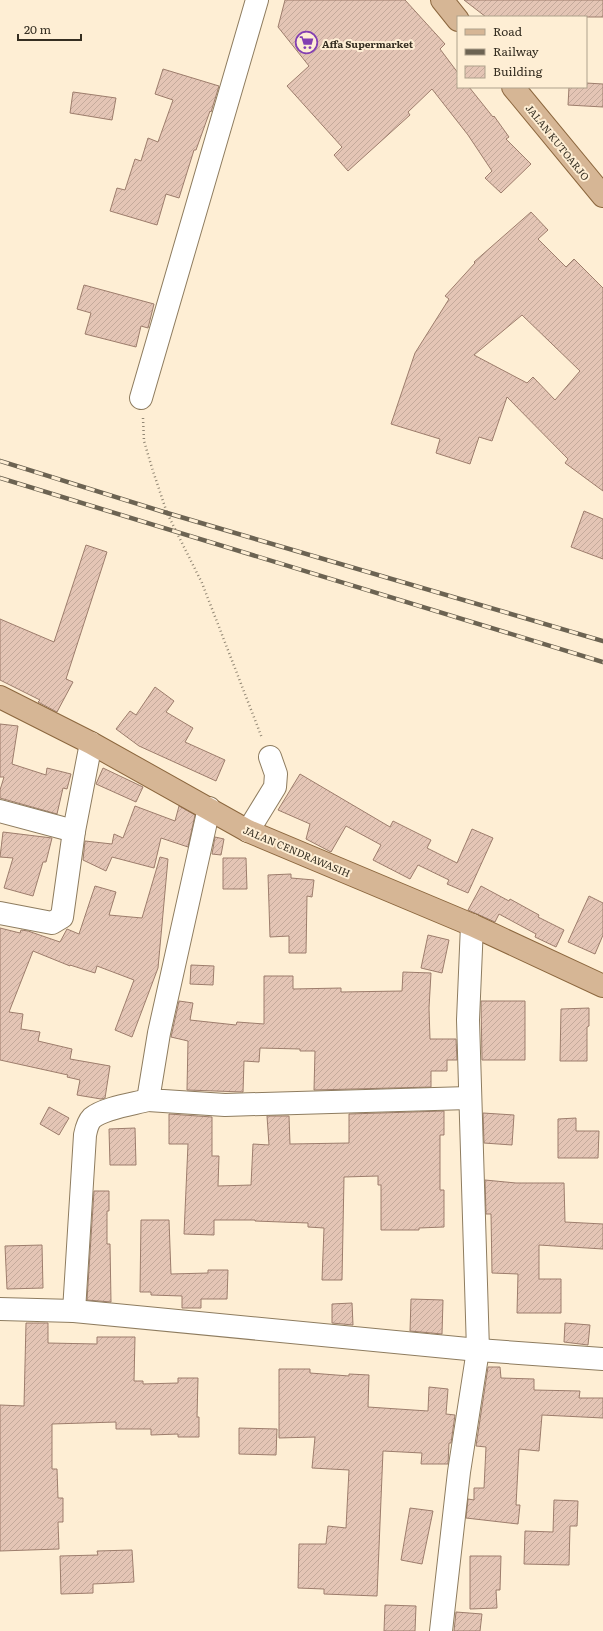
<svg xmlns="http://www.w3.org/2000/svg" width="603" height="1631" viewBox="0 0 603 1631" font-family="Literata,serif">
  <defs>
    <pattern id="building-hatch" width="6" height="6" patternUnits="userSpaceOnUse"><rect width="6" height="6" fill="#e4c5b5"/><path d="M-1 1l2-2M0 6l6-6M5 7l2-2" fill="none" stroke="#c4aa9b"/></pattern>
  </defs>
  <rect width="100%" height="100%" fill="#feeed4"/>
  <!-- building -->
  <g fill="url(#building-hatch)" stroke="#9d7d6c" fill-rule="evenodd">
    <path d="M 285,0 L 405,0 L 445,44 L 440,49 L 458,73 L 458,87 L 469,87 L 493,117 L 494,116 L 509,137 L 506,139 L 531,164 L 501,193 L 485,178 L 492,171 L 468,135 L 432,89 L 408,112 L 410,115 L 348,171 L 334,155 L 342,147 L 287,86 L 309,66 L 278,27 Z"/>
    <path d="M 464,0 L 603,0 L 603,17 L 486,17 Z"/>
    <path d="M 163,69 L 219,86 L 211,112 L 210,111 L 196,150 L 194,150 L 179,198 L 166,194 L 157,225 L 110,211 L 117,188 L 125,190 L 135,159 L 141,161 L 148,138 L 158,142 L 173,100 L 155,94 Z"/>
    <path d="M 586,83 L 603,84 L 603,107 L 568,105 L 569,87 L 586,87 Z"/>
    <path d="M 73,92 L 116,98 L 112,120 L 70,113 Z"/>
    <path d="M 531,212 L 548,230 L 538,239 L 566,267 L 574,259 L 603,288 L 603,491 L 565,463 L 568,459 L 507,397 L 492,441 L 479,437 L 470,464 L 436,453 L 440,439 L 391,424 L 415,353 L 449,299 L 445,296 L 475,263 L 474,262 ZM 522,315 L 580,371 L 555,400 L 533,377 L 527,383 L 474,355 Z"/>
    <path d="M 84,285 L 154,304 L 148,328 L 141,326 L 136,347 L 85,334 L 91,313 L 77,309 Z"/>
    <path d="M 584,511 L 603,519 L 603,559 L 571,547 Z"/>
    <path d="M 86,545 L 107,552 L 66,679 L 73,682 L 57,712 L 38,702 L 40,700 L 0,680 L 0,619 L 54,642 Z"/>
    <path d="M 155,687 L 174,701 L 166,712 L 193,728 L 185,742 L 225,760 L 216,781 L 139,746 L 116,729 L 130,711 L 136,715 Z"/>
    <path d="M 0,724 L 18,726 L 12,764 L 46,775 L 47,768 L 71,774 L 67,789 L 63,788 L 57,814 L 0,798 L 0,790 L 4,777 L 0,777 Z"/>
    <path d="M 103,768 L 143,787 L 136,802 L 96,784 Z"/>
    <path d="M 300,774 L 390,827 L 393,821 L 431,840 L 427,848 L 457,863 L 472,829 L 493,838 L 468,893 L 447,884 L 449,880 L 418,865 L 410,879 L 373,860 L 381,845 L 346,826 L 331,852 L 306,839 L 310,824 L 278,810 Z"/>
    <path d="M 135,806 L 175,821 L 179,806 L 195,815 L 188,847 L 161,838 L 154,868 L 112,857 L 106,871 L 83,860 L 85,841 L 112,844 L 114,834 L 123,838 Z"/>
    <path d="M 3,832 L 52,838 L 46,862 L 43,862 L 33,896 L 4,888 L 13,858 L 0,857 Z"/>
    <path d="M 215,837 L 224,839 L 221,855 L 212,854 Z"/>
    <path d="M 160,857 L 168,859 L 158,968 L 132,1037 L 115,1030 L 134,980 L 97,966 L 95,973 L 70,965 L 70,966 L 33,951 L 9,1012 L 23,1014 L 21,1029 L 40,1032 L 38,1041 L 72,1049 L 70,1059 L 110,1066 L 105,1098 L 101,1099 L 77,1095 L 80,1080 L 67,1077 L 68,1075 L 0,1060 L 0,928 L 20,933 L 21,930 L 28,931 L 60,942 L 67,929 L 79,934 L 95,886 L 116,892 L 109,915 L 142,918 Z"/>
    <path d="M 223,858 L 246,858 L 247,889 L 223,889 Z"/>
    <path d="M 291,874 L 291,878 L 314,880 L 312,897 L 307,896 L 306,953 L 289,953 L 289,936 L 270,937 L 268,875 Z"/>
    <path d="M 481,886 L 509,901 L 510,899 L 539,915 L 538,917 L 564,930 L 556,947 L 535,937 L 536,934 L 499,914 L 495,922 L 468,910 Z"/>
    <path d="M 589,896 L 603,903 L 603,935 L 595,954 L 568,942 Z"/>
    <path d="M 428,935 L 449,940 L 442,973 L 421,968 Z"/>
    <path d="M 191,965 L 214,966 L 213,985 L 190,984 Z"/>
    <path d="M 403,972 L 431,973 L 429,1008 L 430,1039 L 456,1039 L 457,1060 L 447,1060 L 447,1071 L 431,1071 L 431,1087 L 314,1090 L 315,1051 L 300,1051 L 300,1049 L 260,1048 L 259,1062 L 244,1061 L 243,1092 L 187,1090 L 188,1041 L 171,1037 L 179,1001 L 193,1003 L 190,1020 L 236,1025 L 237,1022 L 264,1024 L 264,976 L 293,976 L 293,989 L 341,988 L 341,992 L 402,991 Z"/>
    <path d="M 481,1001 L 525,1001 L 525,1060 L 482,1060 Z"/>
    <path d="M 589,1008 L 589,1026 L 587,1027 L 587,1061 L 560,1061 L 561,1009 Z"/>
    <path d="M 49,1107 L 69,1118 L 59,1135 L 40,1124 Z"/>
    <path d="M 444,1111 L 444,1135 L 440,1135 L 440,1190 L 444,1190 L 444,1227 L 419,1228 L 419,1230 L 381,1230 L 381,1185 L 378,1185 L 378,1176 L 344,1177 L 342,1280 L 322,1280 L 324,1228 L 308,1227 L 308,1223 L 255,1221 L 255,1220 L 214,1220 L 214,1235 L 184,1234 L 188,1144 L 169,1144 L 169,1114 L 212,1117 L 212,1156 L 219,1156 L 218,1186 L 251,1185 L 253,1144 L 269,1145 L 267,1116 L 289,1116 L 290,1144 L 349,1143 L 349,1114 Z"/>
    <path d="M 483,1113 L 514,1115 L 512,1145 L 484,1143 Z"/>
    <path d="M 576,1118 L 576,1131 L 599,1131 L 598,1158 L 558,1158 L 558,1119 Z"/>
    <path d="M 135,1128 L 136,1165 L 110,1165 L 109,1129 Z"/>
    <path d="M 485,1180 L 516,1183 L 564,1183 L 565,1222 L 603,1224 L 603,1249 L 539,1245 L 539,1279 L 561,1279 L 561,1313 L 517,1313 L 518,1274 L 492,1273 L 491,1214 L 486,1214 Z"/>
    <path d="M 94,1191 L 109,1191 L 109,1211 L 107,1211 L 107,1244 L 110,1244 L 111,1302 L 87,1300 Z"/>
    <path d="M 141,1220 L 169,1220 L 171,1274 L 208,1273 L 208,1270 L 228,1270 L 227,1299 L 201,1299 L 201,1308 L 182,1308 L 182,1296 L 151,1295 L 151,1292 L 140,1292 Z"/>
    <path d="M 42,1245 L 43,1288 L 7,1289 L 5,1246 Z"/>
    <path d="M 411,1299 L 443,1300 L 442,1334 L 410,1331 Z"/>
    <path d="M 352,1303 L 353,1325 L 332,1323 L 332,1304 Z"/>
    <path d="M 26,1323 L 48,1323 L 48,1343 L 97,1344 L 97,1337 L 135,1337 L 134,1381 L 143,1381 L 143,1384 L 178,1383 L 178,1378 L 198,1378 L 197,1417 L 199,1417 L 199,1437 L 178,1437 L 178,1434 L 151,1435 L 151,1429 L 116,1429 L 116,1422 L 52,1424 L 52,1469 L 57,1469 L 58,1498 L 63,1498 L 63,1522 L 58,1522 L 59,1549 L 0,1551 L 0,1405 L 24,1406 Z"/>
    <path d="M 565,1323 L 590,1325 L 588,1345 L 564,1342 Z"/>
    <path d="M 488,1367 L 500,1367 L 501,1378 L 534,1379 L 534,1390 L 580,1391 L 579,1398 L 603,1398 L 603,1418 L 542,1415 L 539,1451 L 519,1449 L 516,1505 L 520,1505 L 518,1524 L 466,1518 L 468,1499 L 474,1500 L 474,1488 L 484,1488 L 486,1447 L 476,1446 Z"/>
    <path d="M 279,1369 L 310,1369 L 310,1373 L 349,1376 L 349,1374 L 369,1375 L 368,1407 L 428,1411 L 429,1387 L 448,1389 L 446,1414 L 455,1415 L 451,1443 L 449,1443 L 448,1464 L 421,1464 L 422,1453 L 383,1451 L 377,1596 L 324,1594 L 324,1589 L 298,1588 L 299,1544 L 326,1544 L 328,1526 L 346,1528 L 349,1470 L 312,1468 L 315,1437 L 279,1438 Z"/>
    <path d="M 239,1428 L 277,1429 L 276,1455 L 239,1454 Z"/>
    <path d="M 554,1500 L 578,1501 L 577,1526 L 570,1526 L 569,1565 L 524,1564 L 525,1531 L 553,1532 Z"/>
    <path d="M 410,1508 L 433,1511 L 422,1564 L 401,1560 Z"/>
    <path d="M 132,1550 L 134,1582 L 93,1584 L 93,1593 L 61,1594 L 60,1556 L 98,1555 L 97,1551 Z"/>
    <path d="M 470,1556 L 501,1556 L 500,1590 L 496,1590 L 497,1608 L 470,1609 Z"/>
    <path d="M 385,1605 L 416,1606 L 415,1631 L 384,1631 Z"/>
    <path d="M 456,1612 L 482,1614 L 480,1631 L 454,1631 Z"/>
  </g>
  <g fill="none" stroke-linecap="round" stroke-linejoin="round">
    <defs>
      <g id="minor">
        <path d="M 141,398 L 257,0"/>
        <path d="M 209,808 L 159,1033 L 148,1100 L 225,1105 L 469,1098"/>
        <path d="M 0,811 L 74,831"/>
        <path d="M 248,831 L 275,787 L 276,774 L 270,757"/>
        <path d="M 0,913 L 52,923 L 62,917 L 74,831 L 91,743"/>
        <path d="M 0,1309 L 74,1311 L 478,1350 L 603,1359"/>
        <path d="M 74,1311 L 85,1135 C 86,1130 88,1122 92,1118 C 104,1108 133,1104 148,1100"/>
        <path d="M 441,1631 L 459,1472 L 478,1350 L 468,1020 L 472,925"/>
      </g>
      <g id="major">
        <path d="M 442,0 L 458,20"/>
        <path d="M 513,87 L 603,196"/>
        <path d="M 0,697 L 91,743 L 248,831 L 472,925 L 603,986"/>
      </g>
    </defs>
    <!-- minor casing -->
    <use href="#minor" stroke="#8e7c5f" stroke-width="24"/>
    <!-- major casing -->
    <use href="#major" stroke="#8c673e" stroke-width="24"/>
    <!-- path -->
    <path stroke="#928774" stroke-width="2.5" stroke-dasharray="1 3" stroke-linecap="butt" d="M 143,418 L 144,441 L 152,468 L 167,513 L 202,583 L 262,738"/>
    <!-- minor -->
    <use href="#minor" stroke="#fff" stroke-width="22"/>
    <!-- major -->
    <use href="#major" stroke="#d6b695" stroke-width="22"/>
    <defs>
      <g id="rail">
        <path d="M 0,461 L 167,513 L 603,641"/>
        <path d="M 0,478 L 603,662"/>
      </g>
    </defs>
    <!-- rail casing -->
    <use href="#rail" stroke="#6c6352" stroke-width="4.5"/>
    <!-- rail -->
    <use href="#rail" stroke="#feeed4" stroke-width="3" stroke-dasharray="9" stroke-linecap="butt"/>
  </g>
  <!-- icons -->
  <defs>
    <symbol id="supermarket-ring" viewBox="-11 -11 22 22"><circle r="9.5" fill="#feeed4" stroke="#833fb2" stroke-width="1.5"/><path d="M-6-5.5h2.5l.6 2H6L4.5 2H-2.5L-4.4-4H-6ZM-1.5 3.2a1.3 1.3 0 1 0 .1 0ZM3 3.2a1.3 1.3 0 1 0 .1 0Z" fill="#833fb2"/></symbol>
  </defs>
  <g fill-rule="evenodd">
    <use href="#supermarket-ring" x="294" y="30" width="25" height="25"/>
  </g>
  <g text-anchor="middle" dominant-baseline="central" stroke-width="4" stroke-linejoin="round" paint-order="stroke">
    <!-- poi labels -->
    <g font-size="10" font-weight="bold" fill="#352e21" stroke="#feeed4" text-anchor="start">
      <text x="322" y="43">Affa Supermarket</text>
    </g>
    <!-- street labels -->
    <g font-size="10" fill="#352e21" stroke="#feeed4">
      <text transform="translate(558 142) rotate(51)">JALAN KUTOARJO</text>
      <text transform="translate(297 851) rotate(23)">JALAN CENDRAWASIH</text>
    </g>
  </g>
  <!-- legend -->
  <rect x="457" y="16" width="130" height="72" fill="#feeed4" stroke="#aea18c"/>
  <rect x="465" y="29" width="20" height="6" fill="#d6b695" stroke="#aea18c"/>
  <text x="493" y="36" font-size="12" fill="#352e21">Road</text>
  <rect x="465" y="49" width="20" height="6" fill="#6c6352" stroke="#aea18c"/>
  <text x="493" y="56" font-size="12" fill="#352e21">Railway</text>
  <rect x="465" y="66" width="20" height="12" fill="url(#building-hatch)" stroke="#aea18c"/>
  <text x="493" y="76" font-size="12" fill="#352e21">Building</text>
  <!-- scale -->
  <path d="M18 34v6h63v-6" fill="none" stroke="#352e21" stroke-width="2"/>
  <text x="24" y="34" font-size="12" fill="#352e21" stroke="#feeed4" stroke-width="3" paint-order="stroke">20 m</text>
</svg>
